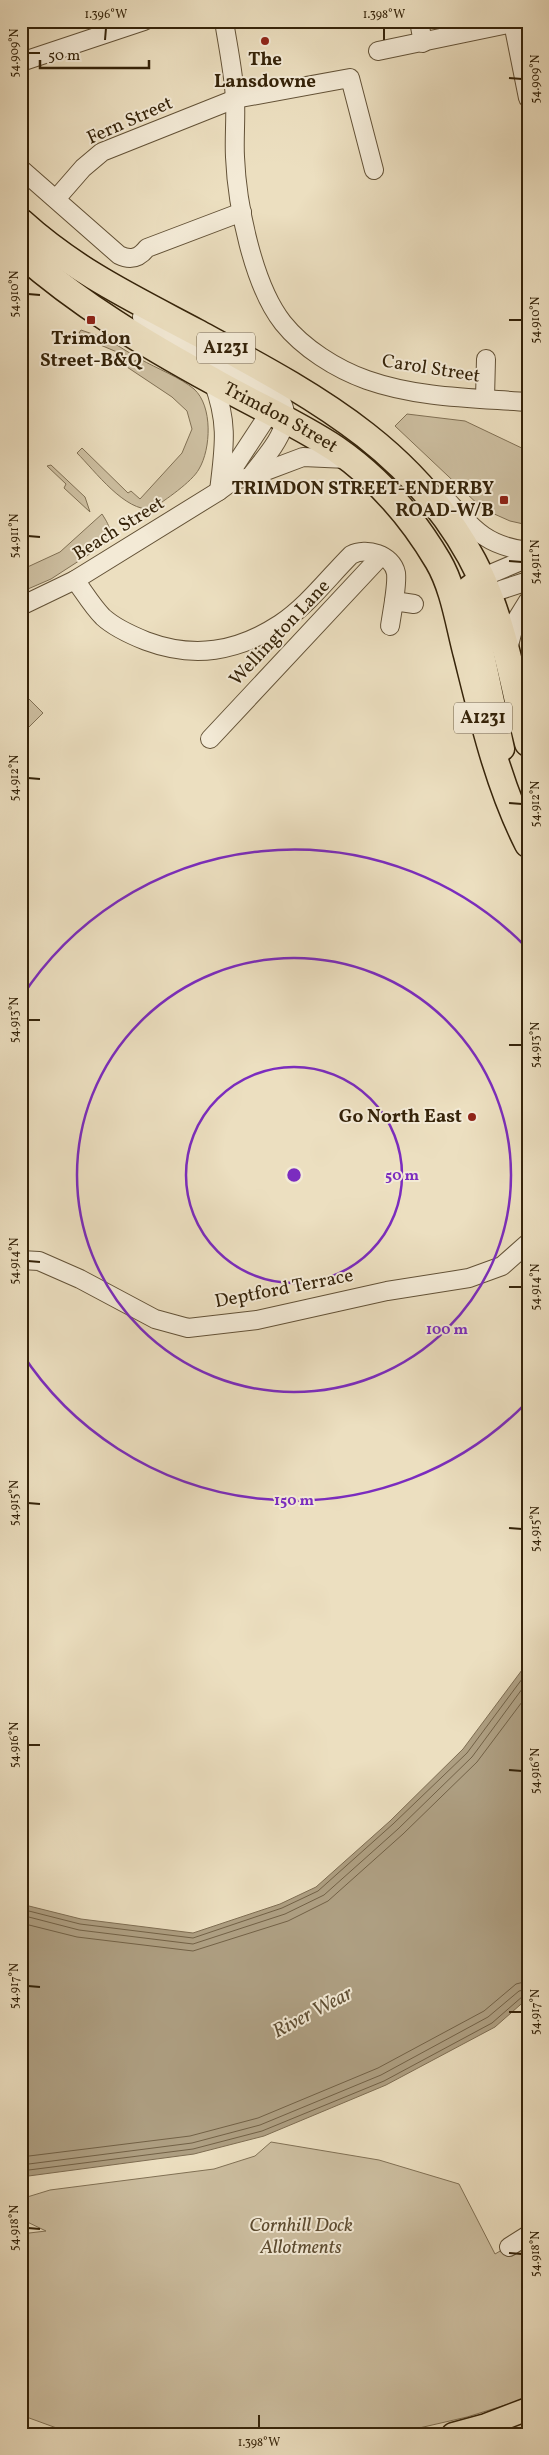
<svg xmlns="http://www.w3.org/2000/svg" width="549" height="2455" viewBox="0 0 549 2455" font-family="Vollkorn,serif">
  <rect width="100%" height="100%" fill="#ecdfc0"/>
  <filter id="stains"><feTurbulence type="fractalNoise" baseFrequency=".004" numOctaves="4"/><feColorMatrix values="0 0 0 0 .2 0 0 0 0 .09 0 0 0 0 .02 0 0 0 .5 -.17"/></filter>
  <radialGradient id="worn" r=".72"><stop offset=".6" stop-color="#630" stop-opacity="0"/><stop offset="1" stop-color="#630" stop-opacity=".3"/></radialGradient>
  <!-- green -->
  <g fill="#cdbfa1" stroke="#817155">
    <path d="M 81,330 L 107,339 L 133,355 L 131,358 L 91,341 L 79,333 Z"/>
    <path d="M 109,355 L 129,363 L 140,359 C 156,368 181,378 194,389 C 213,406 211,449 199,469 C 192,482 165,500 152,509 C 125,512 95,471 77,453 L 82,448 L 128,493 L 131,491 L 140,499 L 182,453 L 192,429 L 187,411 L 172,397 Z"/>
    <path d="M 407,414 L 465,421 L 528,451 L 528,525 L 510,521 L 483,509 L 395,426 Z"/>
    <path d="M 51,465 L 85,497 L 90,512 L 64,488 L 66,484 L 47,466 Z"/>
    <path d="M 102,514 C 109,525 114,533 105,544 L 51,579 L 21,592 L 21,570 L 60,552 Z"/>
    <path d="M 21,691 L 43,713 L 21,735 Z"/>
    <path d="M 271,2142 L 379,2160 L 459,2184 L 495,2254 L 528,2235 L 528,2398 L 467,2417 L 393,2434 L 73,2434 L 21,2415 L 21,2234 L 46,2231 L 21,2219 L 21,2203 L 24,2198 L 50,2190 L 214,2169 L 255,2156 Z"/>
  </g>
  <!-- water -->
  <path fill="#ae9f82" stroke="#7e6d52" d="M 528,1662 L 528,1998 L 495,2027 L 386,2085 L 264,2136 L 194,2154 L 21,2177 L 21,1904 L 81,1919 L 193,1933 L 280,1904 L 316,1887 L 390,1821 L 463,1749 Z"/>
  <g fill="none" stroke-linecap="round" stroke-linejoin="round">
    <!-- shore -->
    <g stroke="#726146" stroke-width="1">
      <path d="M 21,1909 L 80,1924 L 193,1938 L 282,1908 L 318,1891 L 393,1824 L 467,1753 L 528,1671"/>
      <path d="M 21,1915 L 79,1930 L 193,1944 L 285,1914 L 324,1895 L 398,1829 L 472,1757 L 528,1681"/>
      <path d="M 21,1923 L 77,1937 L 193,1951 L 288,1921 L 328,1901 L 403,1834 L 477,1762 L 528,1694"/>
      <path d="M 21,2157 L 190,2136 L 258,2118 L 378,2068 L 484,2011 L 516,1984 L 528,1981"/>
      <path d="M 21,2165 L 192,2143 L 260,2125 L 381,2075 L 488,2017 L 519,1991 L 528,1989"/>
      <path d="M 21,2171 L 193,2149 L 262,2131 L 384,2081 L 492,2023 L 523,1996 L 528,1995"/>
    </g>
    <defs>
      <g id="minor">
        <path d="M 224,21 C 228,47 234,74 235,100 C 236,119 234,138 235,157 C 237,205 253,285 283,323 C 303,348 336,369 367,380 C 418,398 474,398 528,402"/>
        <path d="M 419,21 L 423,43"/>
        <path d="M 513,23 L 528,98"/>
        <path d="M 378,51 L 522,21"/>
        <path d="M 21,62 L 144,21"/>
        <path d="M 21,169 L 119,255 C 131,261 139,258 147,248 L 242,212"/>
        <path d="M 56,199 L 83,168 L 102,152 L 235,99 L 350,78 L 374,170"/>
        <path d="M 213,382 C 229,424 224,448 219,491"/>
        <path d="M 485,398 L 486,359"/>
        <path d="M 250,477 L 303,457 L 347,459"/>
        <path d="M 234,480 L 234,467 L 270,412 L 277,404"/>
        <path d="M 443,496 C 471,526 484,546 528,551"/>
        <path d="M 481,578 L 528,558"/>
        <path d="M 75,580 C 84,592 92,606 103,617 C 115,628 131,635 146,641 C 194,659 237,652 280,624 C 307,606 328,578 351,555 C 366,547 392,554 396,573 C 397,582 395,592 394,601"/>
        <path d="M 479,597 L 528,581"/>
        <path d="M 21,606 L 75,580 L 219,491 L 234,480 L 250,477 C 270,450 306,416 269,389 L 142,317"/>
        <path d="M 390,626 L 394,601 L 414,604"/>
        <path d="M 508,649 L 515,622 L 528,601"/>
        <path d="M 210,739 L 381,556"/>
        <path d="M 21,1260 L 39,1261 L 80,1279 L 155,1319 L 188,1328 L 257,1320 L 387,1291 L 469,1278 L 502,1266 L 528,1243"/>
        <path d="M 509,2247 L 528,2235"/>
      </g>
      <g id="major">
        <path d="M 481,578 L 469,587 L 468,599 L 481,645 L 503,749"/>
        <path d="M 453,2434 L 486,2425 L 528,2409"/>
      </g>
      <g id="highway">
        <path d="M 21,222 C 75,271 132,298 196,332 C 312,395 422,451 481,577 C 505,629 514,688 528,743"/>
        <path id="s1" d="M 21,253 C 79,304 145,344 213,381 C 253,404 297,423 336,449 C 378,478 412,517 438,561 C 454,588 459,625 467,655 C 483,719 498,785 528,844"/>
      </g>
    </defs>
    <!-- minor casing -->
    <use href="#minor" stroke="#635237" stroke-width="20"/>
    <!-- major casing -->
    <use href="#major" stroke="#352309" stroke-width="25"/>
    <!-- highway casing -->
    <use href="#highway" stroke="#352309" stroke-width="29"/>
    <!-- minor -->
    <use href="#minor" stroke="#f3ead6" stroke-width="18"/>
    <!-- major -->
    <use href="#major" stroke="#ecdfc0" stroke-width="22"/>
    <!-- highway -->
    <use href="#highway" stroke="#ecdfc0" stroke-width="26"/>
  </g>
  <!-- ticks -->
  <path fill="none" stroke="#352309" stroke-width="2" d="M 105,40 L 106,28M 384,40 L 384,28M 28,53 L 40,53M 509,78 L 522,79M 28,294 L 40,295M 509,320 L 522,320M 28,536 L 40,537M 509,561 L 522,562M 28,778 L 40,779M 509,803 L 522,804M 28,1020 L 40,1020M 509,1045 L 522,1045M 28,1261 L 40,1262M 509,1287 L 522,1287M 28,1503 L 40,1504M 509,1528 L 522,1529M 28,1745 L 40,1745M 509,1770 L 522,1771M 28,1986 L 40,1987M 509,2012 L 522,2012M 28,2228 L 40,2229M 509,2253 L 522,2254M 259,2428 L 259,2415"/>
  <!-- distance rings -->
  <g fill="none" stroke="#7b2cbf" stroke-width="2.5">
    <circle cx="294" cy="1175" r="108"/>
    <circle cx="294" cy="1175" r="217"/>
    <path d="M526 1403A325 325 0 0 1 21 1352M21 998A325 325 0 0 1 526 947"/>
  </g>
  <!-- markers -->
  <g fill="#8f2418" stroke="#f3ead6" stroke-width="2">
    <circle cx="265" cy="41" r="5"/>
    <rect x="86" y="315" width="10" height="10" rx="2.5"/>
    <rect x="499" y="495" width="10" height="10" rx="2.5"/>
    <circle cx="472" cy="1117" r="5"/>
  </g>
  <g text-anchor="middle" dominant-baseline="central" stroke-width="4" stroke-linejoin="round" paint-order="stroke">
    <!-- shield labels -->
    <g fill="#f3ead6" stroke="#6e5f46" stroke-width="1">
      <rect x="197" y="332.5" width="58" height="31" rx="4"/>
      <rect x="454" y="702.5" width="58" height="31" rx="4"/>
    </g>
    <g font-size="18" font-weight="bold" fill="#352309">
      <text x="226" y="348">A1231</text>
      <text x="483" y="718">A1231</text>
    </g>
    <!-- poi labels -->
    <g font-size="19" font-weight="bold" fill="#352309" stroke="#f3ead6">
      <text x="265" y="60">The<tspan x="265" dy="22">Lansdowne</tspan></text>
      <text x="91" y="339">Trimdon<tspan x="91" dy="22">Street-B&amp;Q</tspan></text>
      <text x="494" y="489" text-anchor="end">TRIMDON STREET-ENDERBY<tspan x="494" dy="22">ROAD-W/B</tspan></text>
      <text x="462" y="1117" text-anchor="end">Go North East</text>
    </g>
    <!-- street labels -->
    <g font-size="19" fill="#352309" stroke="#f3ead6">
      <text transform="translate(130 121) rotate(-24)">Fern Street</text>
      <text transform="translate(431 369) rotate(9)">Carol Street</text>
      <text stroke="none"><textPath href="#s1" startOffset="308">Trimdon Street</textPath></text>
      <text transform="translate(119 529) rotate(-32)">Beach Street</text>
      <text transform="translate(280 633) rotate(-47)">Wellington Lane</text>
      <text transform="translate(284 1289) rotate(-11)">Deptford Terrace</text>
    </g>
    <!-- park labels -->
    <g font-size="19" font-style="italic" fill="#5b4a2f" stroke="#f3ead6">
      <text x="301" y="2226">Cornhill Dock<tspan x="301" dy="22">Allotments</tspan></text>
    </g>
    <!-- water labels -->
    <g font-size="20" font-style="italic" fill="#5f4e33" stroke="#f3ead6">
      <text transform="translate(313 2013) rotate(-28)">River Wear</text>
    </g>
  </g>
  <circle cx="294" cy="1175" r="8" fill="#7b2cbf" stroke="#f3ead6" stroke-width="2.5"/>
  <g font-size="15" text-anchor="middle" font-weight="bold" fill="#7b2cbf" stroke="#f3ead6" stroke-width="4" stroke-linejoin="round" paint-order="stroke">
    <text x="402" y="1180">50 m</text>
    <text x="447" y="1334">100 m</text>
    <text x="294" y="1505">150 m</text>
  </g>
  <!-- margin -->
  <rect width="549" height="2455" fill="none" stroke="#ecdfc0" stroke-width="55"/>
  <!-- scale -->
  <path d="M40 60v8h109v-8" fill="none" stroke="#352309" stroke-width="2.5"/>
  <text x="48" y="60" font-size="15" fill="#352309" stroke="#f3ead6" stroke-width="4" paint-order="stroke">50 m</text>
  <rect x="28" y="28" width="494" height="2400" fill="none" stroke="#352309" stroke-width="2"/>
  <g font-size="12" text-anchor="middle" fill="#352309">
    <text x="106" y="18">1.396°W</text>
    <text x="384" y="18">1.398°W</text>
    <text transform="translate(14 53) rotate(-90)" y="4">54.909°N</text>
    <text transform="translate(535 79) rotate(-90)" y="4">54.909°N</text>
    <text transform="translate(14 294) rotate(-90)" y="4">54.910°N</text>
    <text transform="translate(535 320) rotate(-90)" y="4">54.910°N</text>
    <text transform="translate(14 536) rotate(-90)" y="4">54.911°N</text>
    <text transform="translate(535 562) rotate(-90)" y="4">54.911°N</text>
    <text transform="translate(14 778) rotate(-90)" y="4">54.912°N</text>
    <text transform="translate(535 804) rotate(-90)" y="4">54.912°N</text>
    <text transform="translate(14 1020) rotate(-90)" y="4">54.913°N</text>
    <text transform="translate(535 1045) rotate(-90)" y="4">54.913°N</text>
    <text transform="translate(14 1261) rotate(-90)" y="4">54.914°N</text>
    <text transform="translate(535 1287) rotate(-90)" y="4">54.914°N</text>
    <text transform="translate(14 1503) rotate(-90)" y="4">54.915°N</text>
    <text transform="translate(535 1529) rotate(-90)" y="4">54.915°N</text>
    <text transform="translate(14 1745) rotate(-90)" y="4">54.916°N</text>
    <text transform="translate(535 1771) rotate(-90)" y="4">54.916°N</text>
    <text transform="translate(14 1986) rotate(-90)" y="4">54.917°N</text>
    <text transform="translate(535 2012) rotate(-90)" y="4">54.917°N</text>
    <text transform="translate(14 2228) rotate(-90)" y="4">54.918°N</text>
    <text transform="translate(535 2254) rotate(-90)" y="4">54.918°N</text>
    <text x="259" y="2446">1.398°W</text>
  </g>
  <rect width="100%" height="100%" filter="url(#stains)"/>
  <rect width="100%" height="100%" fill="url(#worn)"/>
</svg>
